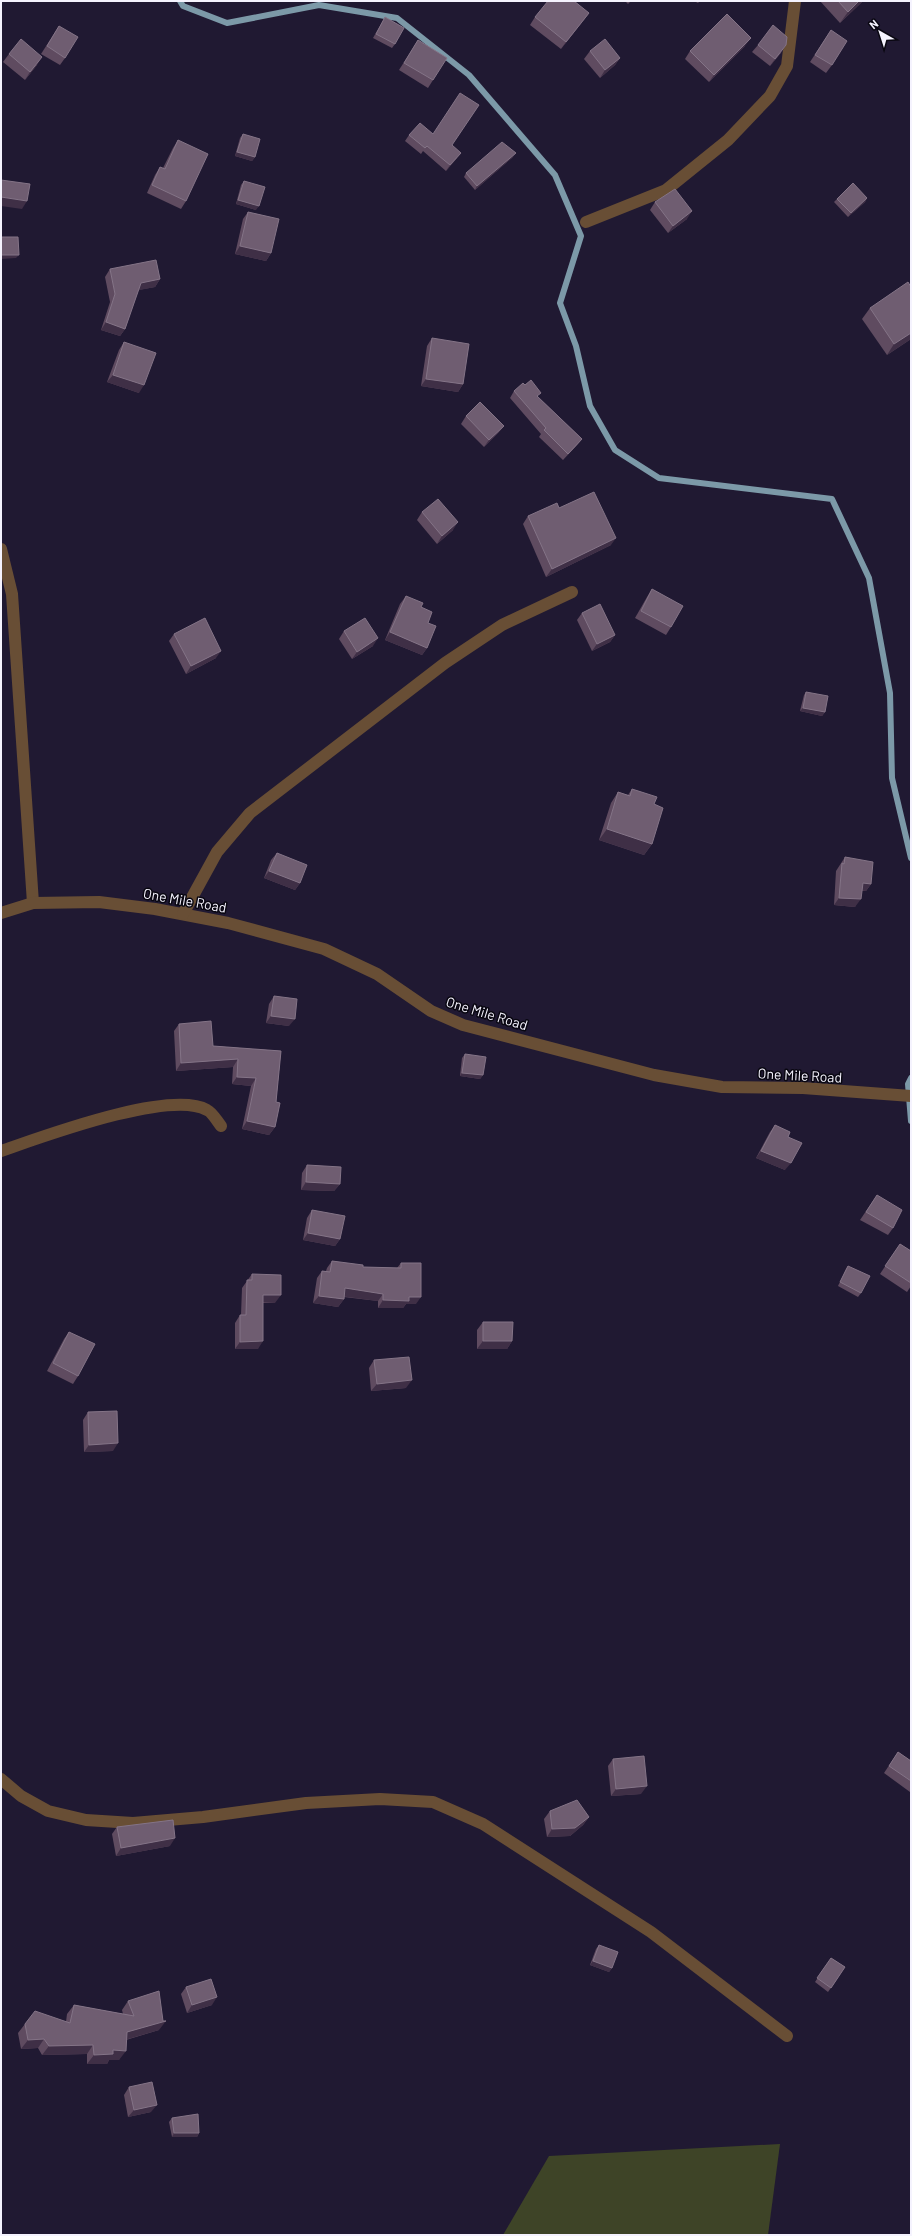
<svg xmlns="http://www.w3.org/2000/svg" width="912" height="2236" viewBox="0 0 912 2236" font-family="Barlow,sans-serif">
  <rect width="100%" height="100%" fill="#201932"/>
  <!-- green -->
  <path fill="#3e4427" d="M 780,2144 L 768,2235 L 503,2235 L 549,2156 Z"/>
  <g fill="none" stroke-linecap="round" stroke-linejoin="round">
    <!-- stream -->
    <g stroke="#7c99a8" stroke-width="6">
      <path d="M 180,1 L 183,6 L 227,23 L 319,5 L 397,18 L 469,75 L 555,175 L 581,236 L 560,303 L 576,346 L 590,406 L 615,450 L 659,478 L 832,499 L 869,578 L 890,693 L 892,778 L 911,858"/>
      <path d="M 911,1078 L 908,1084 L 911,1121"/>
    </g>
    <!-- minor -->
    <g stroke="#684e35" stroke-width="12">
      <path d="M 586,222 L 666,190 L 728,140 L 770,96 L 787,66 L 795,1"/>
      <path d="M 1,549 L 12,594 L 33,903"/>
      <path d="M 1,913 L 33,903 L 99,902 L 155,909 L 228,923 L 324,949 L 377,974 L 431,1011 L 463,1025 L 654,1075 L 722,1087 L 803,1088 L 911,1096"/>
      <path d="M 183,914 L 217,852 L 250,813 L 445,663 L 502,625 L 572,592"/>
      <path d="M 1,1151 C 42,1137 170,1089 207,1110 C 212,1112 217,1121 221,1126"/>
      <path d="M 1,1779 L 21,1796 L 48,1811 L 86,1820 L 133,1823 L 203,1817 L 306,1803 L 380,1799 L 433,1802 L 483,1824 L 651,1932 L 787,2036"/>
    </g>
  </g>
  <!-- wall -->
  <g fill="#5f4b60">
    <path d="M 625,1 L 631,1 L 628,4 Z"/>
    <path d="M 694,1 L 700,1 L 698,3 Z"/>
    <path d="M 820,1 L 863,1 L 840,23 Z"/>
    <path d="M 589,13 L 561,49 L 530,25 L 535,17 Z"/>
    <path d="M 385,17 L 395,44 L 392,48 L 373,38 Z"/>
    <path d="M 59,26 L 65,58 L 60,65 L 41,54 Z"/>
    <path d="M 831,30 L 832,65 L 826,73 L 810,62 Z"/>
    <path d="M 418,40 L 433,80 L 428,88 L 399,70 Z"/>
    <path d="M 758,45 L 781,53 L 770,66 L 752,52 Z"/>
    <path d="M 745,46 L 709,82 L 685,59 L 690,51 Z"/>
    <path d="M 590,51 L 620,58 L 615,65 L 600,78 L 584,59 Z"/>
    <path d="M 9,54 L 37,65 L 25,80 L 3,62 Z"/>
    <path d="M 243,134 L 255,157 L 252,161 L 235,156 L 240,138 Z"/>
    <path d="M 433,134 L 452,145 L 457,158 L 446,171 L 423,151 L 421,154 L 405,141 L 409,135 Z"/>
    <path d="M 178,140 L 186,201 L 181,209 L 147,193 L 155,175 L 160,167 L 163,168 L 173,148 Z"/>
    <path d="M 513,157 L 475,190 L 464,177 L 466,173 Z"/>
    <path d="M 244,181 L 256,210 L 236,204 L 241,185 Z"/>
    <path d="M 867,198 L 865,202 L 848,217 L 834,202 L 837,199 Z"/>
    <path d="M 655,202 L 687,219 L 668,233 L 650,210 Z"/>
    <path d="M 248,212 L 271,253 L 266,261 L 235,254 L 243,219 Z"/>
    <path d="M 110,269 L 160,279 L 155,287 L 138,290 L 125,329 L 120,336 L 101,330 L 110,302 L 105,277 Z"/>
    <path d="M 870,308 L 911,339 L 887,355 L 862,319 Z"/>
    <path d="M 432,338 L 463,384 L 458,392 L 421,386 L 427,346 Z"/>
    <path d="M 124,342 L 139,393 L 107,382 L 119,350 Z"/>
    <path d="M 525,385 L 582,439 L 577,445 L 563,460 L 539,437 L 541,434 L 510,398 L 514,391 Z"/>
    <path d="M 466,416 L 504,426 L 498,433 L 484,447 L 461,424 Z"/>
    <path d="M 559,508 L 611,545 L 546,577 L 523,524 L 528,516 Z"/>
    <path d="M 422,512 L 453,530 L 437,544 L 417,520 Z"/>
    <path d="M 652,589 L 671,627 L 666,635 L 635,618 L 647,597 Z"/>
    <path d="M 406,596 L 421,607 L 428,623 L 427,648 L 422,655 L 385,640 L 400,604 Z"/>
    <path d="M 582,613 L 615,635 L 610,642 L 592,651 L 577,620 Z"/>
    <path d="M 344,631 L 373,646 L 352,659 L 339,639 Z"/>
    <path d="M 174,634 L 216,658 L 186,674 L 169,641 Z"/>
    <path d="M 806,692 L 825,712 L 822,716 L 800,711 L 804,695 Z"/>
    <path d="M 632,789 L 654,804 L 652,844 L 644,855 L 599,840 L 611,803 L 618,792 L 628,795 Z"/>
    <path d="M 277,853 L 300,883 L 295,890 L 264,878 L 271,860 Z"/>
    <path d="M 845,857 L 871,884 L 866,891 L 862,891 L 855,907 L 834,905 L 836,871 Z"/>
    <path d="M 274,996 L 289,1026 L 266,1023 L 269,1004 Z"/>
    <path d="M 179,1024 L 213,1046 L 281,1051 L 276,1102 L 275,1127 L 269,1135 L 242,1129 L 251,1086 L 232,1084 L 233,1067 L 176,1071 L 174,1031 Z"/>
    <path d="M 465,1054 L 483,1075 L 480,1079 L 460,1076 L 462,1058 Z"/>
    <path d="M 775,1125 L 788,1137 L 785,1170 L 756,1158 L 770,1132 Z"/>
    <path d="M 307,1165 L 340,1184 L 334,1191 L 301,1190 L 302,1173 Z"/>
    <path d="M 877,1195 L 893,1228 L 888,1235 L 860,1220 Z"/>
    <path d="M 312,1210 L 340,1239 L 335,1246 L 303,1240 L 307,1218 Z"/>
    <path d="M 900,1244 L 911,1251 L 911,1286 L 907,1292 L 880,1274 Z"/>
    <path d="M 332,1261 L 363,1267 L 397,1268 L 401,1263 L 416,1304 L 406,1304 L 403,1308 L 378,1308 L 378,1301 L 344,1297 L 344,1299 L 338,1307 L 313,1303 L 317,1278 L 322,1271 L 326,1271 L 327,1268 Z"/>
    <path d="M 848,1266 L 861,1293 L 858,1297 L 838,1286 L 846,1269 Z"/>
    <path d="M 252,1274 L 275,1303 L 263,1303 L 258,1349 L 235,1349 L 235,1323 L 240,1315 L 241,1315 L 242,1288 Z"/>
    <path d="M 483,1322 L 512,1341 L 507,1349 L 477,1349 L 477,1330 Z"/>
    <path d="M 69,1332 L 78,1376 L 73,1384 L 47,1371 L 64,1339 Z"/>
    <path d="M 374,1360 L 406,1388 L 371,1391 L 369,1368 Z"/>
    <path d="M 88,1412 L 113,1451 L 84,1452 L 83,1420 Z"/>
    <path d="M 898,1752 L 911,1761 L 911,1790 L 910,1792 L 884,1773 Z"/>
    <path d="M 613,1759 L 641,1794 L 611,1796 L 608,1766 Z"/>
    <path d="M 550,1811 L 589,1817 L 583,1825 L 570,1836 L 547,1837 L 544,1819 Z"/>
    <path d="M 117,1827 L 170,1846 L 116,1856 L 112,1834 Z"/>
    <path d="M 599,1945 L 612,1968 L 609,1972 L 590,1965 L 596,1949 Z"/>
    <path d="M 831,1958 L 845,1967 L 828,1992 L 815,1982 Z"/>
    <path d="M 186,1987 L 212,2005 L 187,2013 L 181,1994 Z"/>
    <path d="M 128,2001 L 159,2030 L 126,2040 L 119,2060 L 109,2060 L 107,2064 L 87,2064 L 87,2054 L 42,2055 L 38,2048 L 21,2049 L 18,2033 L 25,2024 L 66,2022 L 67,2014 L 74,2005 L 123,2014 L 122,2010 Z"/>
    <path d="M 129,2087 L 151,2112 L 128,2117 L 124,2095 Z"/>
    <path d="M 172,2118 L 199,2133 L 197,2137 L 172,2137 L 169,2122 Z"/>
  </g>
  <!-- shaded-wall -->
  <g fill="#3f2f46">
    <path d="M 859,1 L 863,1 L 840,23 L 848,12 Z"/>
    <path d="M 589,13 L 584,20 L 561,49 L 566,42 Z"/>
    <path d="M 751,38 L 745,46 L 709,82 L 714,75 Z"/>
    <path d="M 786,45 L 781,53 L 770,66 L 775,59 Z"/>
    <path d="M 42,57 L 37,65 L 25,80 L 30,72 Z"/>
    <path d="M 620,58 L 615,65 L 600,78 L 605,70 Z"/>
    <path d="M 237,152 L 255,157 L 252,161 L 235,156 Z"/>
    <path d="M 461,153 L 457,158 L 446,171 L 450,165 Z"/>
    <path d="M 516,153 L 513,157 L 475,190 L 477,186 Z"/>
    <path d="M 1,197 L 27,201 L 22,209 L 1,206 Z"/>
    <path d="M 867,198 L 865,202 L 848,217 L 851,213 Z"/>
    <path d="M 238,200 L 259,206 L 256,210 L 236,204 Z"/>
    <path d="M 692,211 L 687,219 L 668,233 L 673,226 Z"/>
    <path d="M 240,246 L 271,253 L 266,261 L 235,254 Z"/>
    <path d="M 1,255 L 19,255 L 16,258 L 1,259 Z"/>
    <path d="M 160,279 L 155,287 L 135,291 L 141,283 Z"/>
    <path d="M 106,322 L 125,329 L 120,336 L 101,330 Z"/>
    <path d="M 911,333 L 911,339 L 887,355 L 894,344 Z"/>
    <path d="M 113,375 L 144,385 L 139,393 L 107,382 Z"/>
    <path d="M 426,379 L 463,384 L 458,392 L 421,386 Z"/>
    <path d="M 504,426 L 498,433 L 484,447 L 489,440 Z"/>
    <path d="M 458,522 L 453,530 L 437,544 L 442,536 Z"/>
    <path d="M 616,538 L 611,545 L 546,577 L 552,569 Z"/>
    <path d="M 390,632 L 427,648 L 422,655 L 385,640 Z"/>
    <path d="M 615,635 L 610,642 L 592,651 L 597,644 Z"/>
    <path d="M 378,638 L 373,646 L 352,659 L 357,652 Z"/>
    <path d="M 221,651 L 216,658 L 186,674 L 191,666 Z"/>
    <path d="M 803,708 L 825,712 L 822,716 L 800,711 Z"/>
    <path d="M 607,829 L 652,844 L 644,855 L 599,840 Z"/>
    <path d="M 269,871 L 300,883 L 295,890 L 264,878 Z"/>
    <path d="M 863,883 L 871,884 L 866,891 L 858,890 Z"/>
    <path d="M 839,898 L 861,899 L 855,907 L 834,905 Z"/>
    <path d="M 271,1016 L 295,1019 L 289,1026 L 266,1023 Z"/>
    <path d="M 238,1059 L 233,1067 L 176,1071 L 181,1063 Z"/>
    <path d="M 462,1073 L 483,1075 L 480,1079 L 460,1076 Z"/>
    <path d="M 237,1077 L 256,1078 L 251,1086 L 232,1084 Z"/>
    <path d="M 247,1121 L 275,1127 L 269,1135 L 242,1129 Z"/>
    <path d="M 761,1151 L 791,1163 L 785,1170 L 756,1158 Z"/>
    <path d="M 306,1182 L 340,1184 L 334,1191 L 301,1190 Z"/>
    <path d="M 308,1233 L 340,1239 L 335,1246 L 303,1240 Z"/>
    <path d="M 345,1288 L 383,1294 L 378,1301 L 340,1296 Z"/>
    <path d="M 263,1295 L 281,1295 L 275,1303 L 258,1302 Z"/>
    <path d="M 319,1296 L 344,1299 L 338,1307 L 313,1303 Z"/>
    <path d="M 409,1297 L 421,1297 L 416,1304 L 406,1304 L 403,1308 L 378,1308 L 383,1300 Z"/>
    <path d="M 263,1341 L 258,1349 L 235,1349 L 240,1342 Z"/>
    <path d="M 483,1341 L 512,1341 L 507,1349 L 477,1349 Z"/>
    <path d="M 412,1380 L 406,1388 L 371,1391 L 377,1384 Z"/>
    <path d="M 118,1443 L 113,1451 L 84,1452 L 89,1445 Z"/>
    <path d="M 647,1786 L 641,1794 L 611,1796 L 616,1789 Z"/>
    <path d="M 589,1817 L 583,1825 L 570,1836 L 547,1837 L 552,1829 Z"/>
    <path d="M 175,1838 L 170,1846 L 116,1856 L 121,1848 Z"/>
    <path d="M 593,1961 L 612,1968 L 609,1972 L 590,1965 Z"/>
    <path d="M 217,1997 L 212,2005 L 187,2013 L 192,2005 Z"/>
    <path d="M 166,2021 L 159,2030 L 121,2041 L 127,2032 Z"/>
    <path d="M 44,2039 L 38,2048 L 21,2049 L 28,2040 Z"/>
    <path d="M 93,2045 L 87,2054 L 42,2055 L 49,2046 Z"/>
    <path d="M 113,2050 L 126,2051 L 119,2060 L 109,2060 L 107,2064 L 87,2064 L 94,2055 Z"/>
    <path d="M 157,2105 L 151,2112 L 128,2117 L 134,2110 Z"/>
    <path d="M 174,2133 L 199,2133 L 197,2137 L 172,2137 Z"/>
  </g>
  <!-- building -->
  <g fill="#6f5d71" stroke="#847487">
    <path d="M 548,1 L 574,1 L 589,13 L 566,42 L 535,17 Z"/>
    <path d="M 838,1 L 859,1 L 848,12 Z"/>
    <path d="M 727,14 L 751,38 L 714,75 L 690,51 Z"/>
    <path d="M 385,17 L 404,28 L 395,44 L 376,34 Z"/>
    <path d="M 773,25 L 787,37 L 786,45 L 775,59 L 758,45 Z"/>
    <path d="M 59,26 L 78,37 L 65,58 L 47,46 Z"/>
    <path d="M 831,30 L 847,41 L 832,65 L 815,55 Z"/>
    <path d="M 21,39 L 42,57 L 30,72 L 9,54 Z"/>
    <path d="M 605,39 L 620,58 L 605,70 L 590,51 Z"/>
    <path d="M 418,40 L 447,58 L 433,80 L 404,63 Z"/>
    <path d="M 460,93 L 479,105 L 452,145 L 461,153 L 450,165 L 427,146 L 425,148 L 409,135 L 420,123 L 433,134 Z"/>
    <path d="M 243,134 L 260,139 L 255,157 L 237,152 Z"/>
    <path d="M 178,140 L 208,154 L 186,201 L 152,185 L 160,167 L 165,169 Z"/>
    <path d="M 502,142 L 516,153 L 477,186 L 466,173 Z"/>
    <path d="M 1,180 L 30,184 L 27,201 L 1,197 Z"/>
    <path d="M 244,181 L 265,187 L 259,206 L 238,200 Z"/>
    <path d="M 853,183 L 867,198 L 851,213 L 837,199 Z"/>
    <path d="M 675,189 L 692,211 L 673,226 L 655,202 Z"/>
    <path d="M 248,212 L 279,219 L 271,253 L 240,246 Z"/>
    <path d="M 1,237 L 18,237 L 19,255 L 1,255 Z"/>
    <path d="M 156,260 L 160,279 L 141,283 L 125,329 L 106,322 L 115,294 L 110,269 Z"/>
    <path d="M 908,282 L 911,287 L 911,333 L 894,344 L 870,308 Z"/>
    <path d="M 432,338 L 469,344 L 463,384 L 426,379 Z"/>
    <path d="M 124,342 L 156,353 L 144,385 L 113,375 Z"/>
    <path d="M 531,380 L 541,393 L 537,396 L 582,439 L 568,454 L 544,430 L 546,428 L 514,391 L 523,383 L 525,385 Z"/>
    <path d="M 480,402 L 504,426 L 489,440 L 466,416 Z"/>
    <path d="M 594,492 L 616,538 L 552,569 L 528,516 L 557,503 L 559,508 Z"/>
    <path d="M 438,499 L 458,522 L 442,536 L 422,512 Z"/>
    <path d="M 652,589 L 683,606 L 671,627 L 641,611 Z"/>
    <path d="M 406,596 L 423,603 L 421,607 L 432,612 L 428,623 L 436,626 L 427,648 L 390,632 Z"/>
    <path d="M 600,604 L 615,635 L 597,644 L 582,613 Z"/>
    <path d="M 205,618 L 221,651 L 191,666 L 174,634 Z"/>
    <path d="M 365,618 L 378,638 L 357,652 L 344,631 Z"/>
    <path d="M 806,692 L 828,696 L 825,712 L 803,708 Z"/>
    <path d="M 632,789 L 657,797 L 654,804 L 663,808 L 652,844 L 607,829 L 618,792 L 630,796 Z"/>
    <path d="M 277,853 L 307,865 L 300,883 L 269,871 Z"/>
    <path d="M 845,857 L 873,862 L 871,884 L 863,883 L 861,899 L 839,898 L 842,863 L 844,864 Z"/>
    <path d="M 274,996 L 297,999 L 295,1019 L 271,1016 Z"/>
    <path d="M 211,1021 L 213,1046 L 281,1051 L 276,1102 L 280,1103 L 275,1127 L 247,1121 L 256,1078 L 237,1077 L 238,1059 L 181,1063 L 179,1024 Z"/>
    <path d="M 465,1054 L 486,1057 L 483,1075 L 462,1073 Z"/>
    <path d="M 775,1125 L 790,1132 L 788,1137 L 802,1143 L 791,1163 L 761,1151 Z"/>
    <path d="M 307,1165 L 341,1167 L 340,1184 L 306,1182 Z"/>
    <path d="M 877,1195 L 902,1210 L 893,1228 L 866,1212 Z"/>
    <path d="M 312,1210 L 345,1216 L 340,1239 L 308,1233 Z"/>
    <path d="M 900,1244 L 911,1251 L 911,1283 L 885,1266 Z"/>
    <path d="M 332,1261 L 363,1265 L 363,1267 L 401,1268 L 401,1263 L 421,1263 L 421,1297 L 409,1297 L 409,1301 L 383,1300 L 383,1294 L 345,1288 L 344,1299 L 319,1296 L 322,1271 L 330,1272 Z"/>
    <path d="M 848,1266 L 870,1276 L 861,1293 L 840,1282 Z"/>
    <path d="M 252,1274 L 281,1275 L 281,1295 L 263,1295 L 263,1341 L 240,1342 L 240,1315 L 246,1315 L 247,1280 L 252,1280 Z"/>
    <path d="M 483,1322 L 513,1322 L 512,1341 L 483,1341 Z"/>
    <path d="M 69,1332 L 95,1344 L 78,1376 L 53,1363 Z"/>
    <path d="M 409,1357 L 412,1380 L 377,1384 L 374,1360 Z"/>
    <path d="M 117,1411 L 118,1443 L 89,1445 L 88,1412 Z"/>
    <path d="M 898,1752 L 911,1761 L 911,1781 L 889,1766 Z"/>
    <path d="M 644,1756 L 647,1786 L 616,1789 L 613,1759 Z"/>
    <path d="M 577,1800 L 589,1817 L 575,1828 L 552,1829 L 550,1811 Z"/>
    <path d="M 173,1820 L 175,1838 L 121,1848 L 117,1827 Z"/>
    <path d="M 599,1945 L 618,1952 L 612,1968 L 593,1961 Z"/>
    <path d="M 831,1958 L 845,1967 L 831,1988 L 817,1978 Z"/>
    <path d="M 211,1979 L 217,1997 L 192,2005 L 186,1987 Z"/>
    <path d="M 159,1991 L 163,2021 L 166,2021 L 127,2032 L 126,2051 L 113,2050 L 113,2054 L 94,2055 L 93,2045 L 49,2046 L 44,2039 L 28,2040 L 25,2024 L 35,2011 L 70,2023 L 74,2005 L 134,2016 L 128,2001 Z"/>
    <path d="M 152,2082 L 157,2105 L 134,2110 L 129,2087 Z"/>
    <path d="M 198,2114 L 199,2133 L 174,2133 L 172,2118 Z"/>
  </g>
  <g text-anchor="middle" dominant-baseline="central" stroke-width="3" stroke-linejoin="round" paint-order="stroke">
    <!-- street labels -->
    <g font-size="14" fill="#f5f3fe" stroke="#090711">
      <text transform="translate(185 900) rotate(10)">One Mile Road</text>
      <text transform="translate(487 1013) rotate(17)">One Mile Road</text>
      <text transform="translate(800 1075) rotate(3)">One Mile Road</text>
    </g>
  </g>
  <!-- border -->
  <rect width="912" height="2236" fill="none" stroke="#f5f3fe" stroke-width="4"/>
  <!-- north arrow -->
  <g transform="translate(880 32) rotate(321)" stroke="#090711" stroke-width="3" paint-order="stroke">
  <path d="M0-3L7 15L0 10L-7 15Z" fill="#f5f3fe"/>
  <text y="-6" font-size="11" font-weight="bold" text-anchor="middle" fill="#f5f3fe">N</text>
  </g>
</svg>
